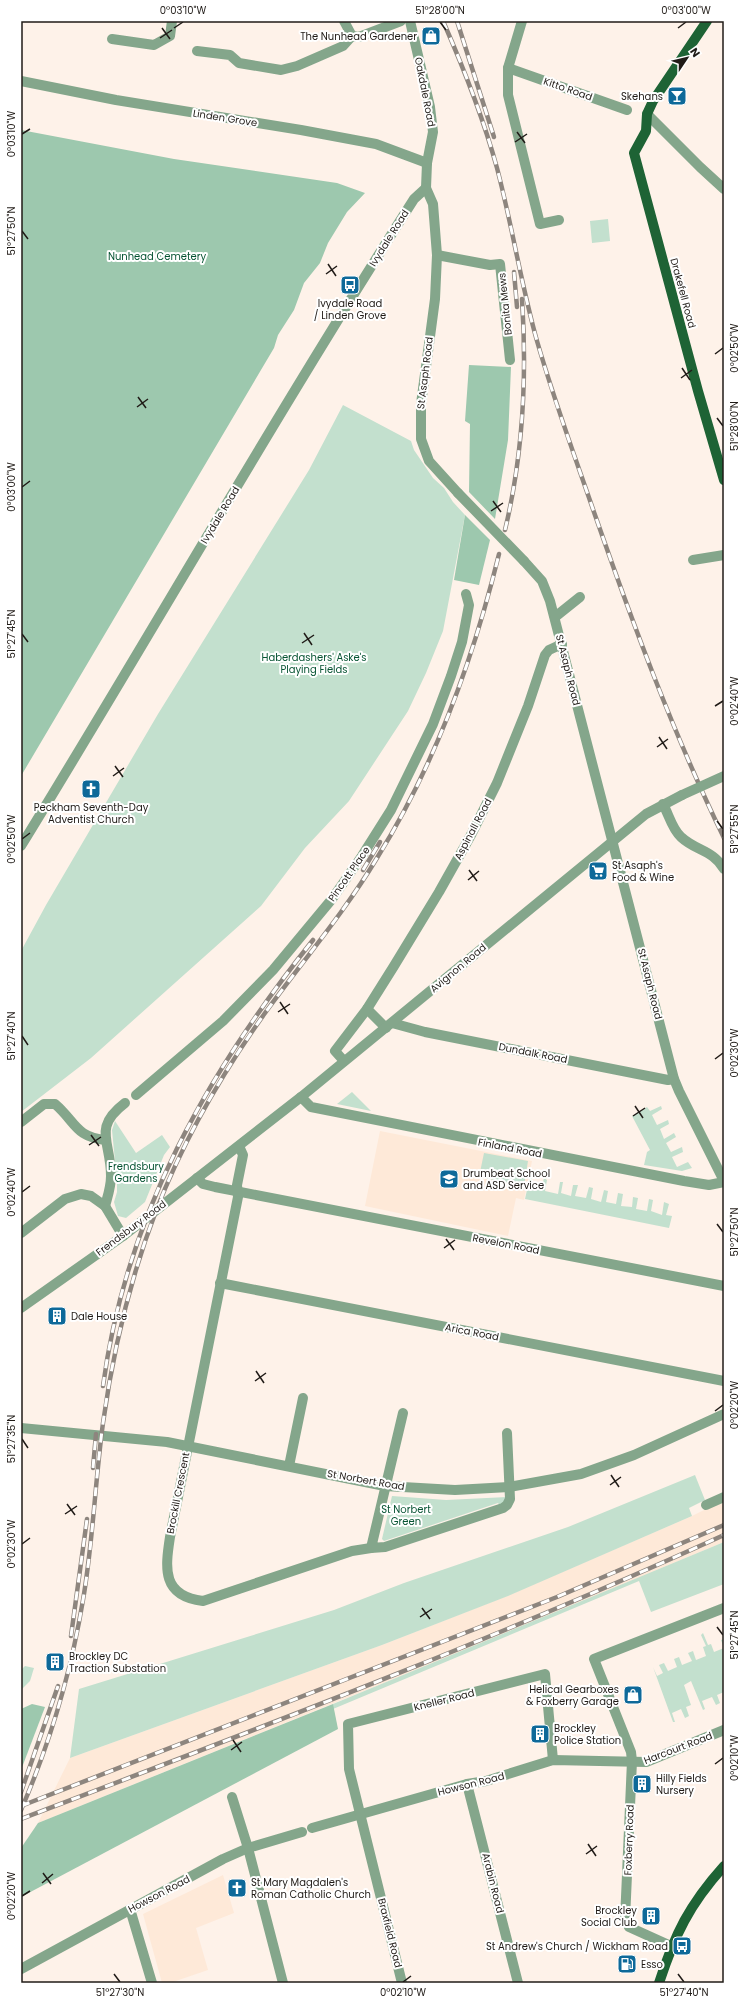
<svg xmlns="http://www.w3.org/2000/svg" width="745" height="2004" viewBox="0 0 745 2004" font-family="Poppins,sans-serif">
  <rect width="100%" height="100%" fill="#fef2e9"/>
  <!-- built -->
  <g fill="#fee9d8">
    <path d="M 380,1131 L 532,1161 L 524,1200 L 516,1198 L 508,1236 L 365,1206 Z"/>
    <path d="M 724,1500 L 724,1542 L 460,1652 L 38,1823 L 70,1758 L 382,1645 L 507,1596 L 692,1516 Z"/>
    <path d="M 223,1875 L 234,1913 L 196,1928 L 208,1970 L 170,1983 L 162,1983 L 143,1914 Z"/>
  </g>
  <!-- green -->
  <g fill="#c3e0ce">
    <path d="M 608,219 L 610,241 L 592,243 L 590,221 Z"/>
    <path d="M 343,405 L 411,441 L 414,450 L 433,478 L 444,488 L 453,502 L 465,515 L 443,631 L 426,673 L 408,711 L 349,801 L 305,848 L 261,906 L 91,1058 L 21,1112 L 21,951 L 46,905 L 158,714 L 309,470 Z"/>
    <path d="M 352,1092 L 371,1111 L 337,1104 Z"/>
    <path d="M 661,1106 L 662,1109 L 652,1115 L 657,1125 L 668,1120 L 669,1124 L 660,1129 L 664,1139 L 674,1133 L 676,1137 L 666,1143 L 671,1152 L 682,1147 L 683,1152 L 672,1157 L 677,1167 L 688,1162 L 692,1168 L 682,1171 L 644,1165 L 647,1152 L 650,1150 L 632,1116 L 647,1107 L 650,1111 Z"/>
    <path d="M 115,1121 L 136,1153 L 162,1135 L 170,1147 L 164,1155 L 145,1202 L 126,1218 L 118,1216 L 114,1202 L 117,1192 L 117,1182 L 112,1130 Z"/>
    <path d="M 484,1153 L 528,1161 L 524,1186 L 479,1177 Z"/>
    <path d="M 530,1176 L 532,1176 L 530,1188 L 541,1190 L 544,1178 L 547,1180 L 545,1191 L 558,1194 L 560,1182 L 563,1182 L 561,1193 L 571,1196 L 573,1185 L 578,1185 L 575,1196 L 586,1198 L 589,1187 L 593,1188 L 591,1199 L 601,1202 L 604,1190 L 608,1191 L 606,1202 L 616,1204 L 618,1193 L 623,1194 L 621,1206 L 632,1207 L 633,1197 L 638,1198 L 636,1209 L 647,1211 L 649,1199 L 653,1200 L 651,1211 L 662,1215 L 664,1202 L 669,1204 L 666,1215 L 672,1216 L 669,1228 L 525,1199 Z"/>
    <path d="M 695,1475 L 705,1500 L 689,1508 L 692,1516 L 508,1596 L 382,1645 L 70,1758 L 79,1689 L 334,1610 L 404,1583 L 568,1527 Z"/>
    <path d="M 392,1496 L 446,1500 L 507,1497 L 506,1500 L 500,1506 L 498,1503 L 384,1541 L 382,1539 Z"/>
    <path d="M 724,1542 L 724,1584 L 651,1612 L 639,1581 L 333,1709 L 333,1704 Z"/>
    <path d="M 703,1633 L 708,1645 L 711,1644 L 714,1652 L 724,1648 L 721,1640 L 724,1639 L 724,1692 L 717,1695 L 720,1703 L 716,1705 L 712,1697 L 702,1701 L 705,1709 L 703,1710 L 691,1681 L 684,1685 L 691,1705 L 686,1707 L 689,1716 L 685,1718 L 681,1709 L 672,1713 L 675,1722 L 673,1722 L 653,1667 L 657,1676 L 663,1673 L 659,1665 L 664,1663 L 668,1671 L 677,1667 L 674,1659 L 679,1657 L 682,1665 L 692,1661 L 688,1653 L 693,1651 L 696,1660 L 706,1656 L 703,1647 L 706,1646 L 701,1635 Z"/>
    <path d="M 25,1666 L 34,1668 L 30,1681 L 21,1690 L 21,1670 Z"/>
  </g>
  <!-- forest -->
  <g fill="#9dc8ae">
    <path d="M 21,130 L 174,159 L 337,183 L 365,193 L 347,212 L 328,243 L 320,263 L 304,283 L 294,310 L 278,335 L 274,348 L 21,776 Z"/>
    <path d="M 469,365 L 511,367 L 508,440 L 495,519 L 469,492 L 470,424 L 465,421 Z"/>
    <path d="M 465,515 L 490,540 L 479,585 L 454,580 Z"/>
    <path d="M 32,1704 L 45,1707 L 21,1770 L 21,1709 Z"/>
    <path d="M 333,1704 L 338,1729 L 21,1897 L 21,1848 L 38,1823 Z"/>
  </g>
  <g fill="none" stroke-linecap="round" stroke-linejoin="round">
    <!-- minor -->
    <g stroke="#84a68b" stroke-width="10">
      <path d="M 344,21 L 352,36"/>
      <path d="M 410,21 L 430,107 L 433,132 L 427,163 L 426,188 L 433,204 L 437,255 L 435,299 L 421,404 L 421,439 L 429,461 L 458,493"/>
      <path d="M 522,21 L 508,68 L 508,95 L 540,224 L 559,220"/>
      <path d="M 352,36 L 359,37 L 401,21"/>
      <path d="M 112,39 L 154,45 L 170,36 L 172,21"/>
      <path d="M 197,51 L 230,55 L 239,63 L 281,70 L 297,66 L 343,46 L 352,36"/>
      <path d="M 508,68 L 627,110"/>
      <path d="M 21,81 L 116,100 L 301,130 L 376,144 L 427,163"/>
      <path d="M 647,114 L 700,167 L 724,189"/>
      <path d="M 437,255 L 490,265 L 500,264 L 510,360"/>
      <path d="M 693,560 L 724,555"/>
      <path d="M 524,561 L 542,581 L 550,601 L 674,1079 L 679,1091 L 724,1181"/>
      <path d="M 555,617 L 580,597"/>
      <path d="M 663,804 C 669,815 672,829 681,837 C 696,851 713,850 724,869"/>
      <path d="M 21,846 C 153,631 278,411 414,199 L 426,188"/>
      <path d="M 367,1009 L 386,1028"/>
      <path d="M 392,1023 L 425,1032 L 668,1080 L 674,1079"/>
      <path d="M 344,1061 L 335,1051 L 367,1009 L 394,966 L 439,892 L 471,835 L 497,783 L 528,706 L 545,655 L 549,650 L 562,644"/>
      <path d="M 136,1095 L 223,1021 L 273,970 L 332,899 L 362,856 L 391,810 L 433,724 L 451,676 L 462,642 L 469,605 L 466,594"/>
      <path d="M 301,1097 L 311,1107 L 684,1181 L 709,1185 L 724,1182"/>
      <path d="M 21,1122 L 44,1104 L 55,1104 C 76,1122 75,1137 106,1140"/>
      <path d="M 239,1146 L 243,1155 L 237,1185 L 238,1197 L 170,1537 C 165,1569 162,1596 203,1601 L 352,1551 L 371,1548"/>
      <path d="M 197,1178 L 203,1184 L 215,1187 L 724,1286"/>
      <path d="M 105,1206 C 108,1195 111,1187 111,1176 C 111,1141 92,1128 125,1103"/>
      <path d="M 21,1233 L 65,1199 L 81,1194 L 91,1196 L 105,1206 L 123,1236"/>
      <path d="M 220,1283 L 724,1381"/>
      <path d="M 21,1308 L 123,1236 L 301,1097 L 646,814 L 682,795"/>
      <path d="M 403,1413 L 371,1548 L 385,1547 L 503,1508 L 507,1505 L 510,1499 L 507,1433"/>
      <path d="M 21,1428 L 167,1442 L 385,1486 L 455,1490 L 509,1487 L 581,1474 L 634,1455 L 724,1414"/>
      <path d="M 289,1466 L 303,1398"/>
      <path d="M 706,1505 L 724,1497"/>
      <path d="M 467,1784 L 518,1983"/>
      <path d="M 232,1797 L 248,1848 L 283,1983"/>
      <path d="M 312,1828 L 467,1784 L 486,1781 L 553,1760 L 646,1762 L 724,1730"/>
      <path d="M 130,1909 L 152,1983"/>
      <path d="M 671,1946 L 629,1927 L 625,1920 L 632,1761 L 631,1752 L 594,1659 L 724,1608"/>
      <path d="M 21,1969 L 223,1859 L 248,1848 L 302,1832"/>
      <path d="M 402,1983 L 349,1769 L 348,1724 L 545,1674 L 553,1760"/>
    </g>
    <!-- major -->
    <g stroke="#1e6335" stroke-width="10">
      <path d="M 707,21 L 653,101 L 647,114 L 646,131 L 634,153 L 698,391 L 724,480"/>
      <path d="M 659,1983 C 675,1934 689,1905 724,1866"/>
    </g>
    <defs>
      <g id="rail">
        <path d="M 443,21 C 464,69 483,117 497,168 C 512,225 521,284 537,341 C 554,400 575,457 595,515 C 633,624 673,733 724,838"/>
        <path d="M 457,21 L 494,137"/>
        <path d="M 514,272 L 517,307"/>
        <path d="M 505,530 C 523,455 527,375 522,299"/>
        <path d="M 363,870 L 380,842"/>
        <path d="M 103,1386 C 126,1215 207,1073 313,940"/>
        <path d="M 93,1468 L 96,1434"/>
        <path d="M 71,1636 L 87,1519"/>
        <path d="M 21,1792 L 58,1686"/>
        <path d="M 21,1806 L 557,1597 L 724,1525"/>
        <path d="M 21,1810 C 50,1743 71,1672 83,1600 C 93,1542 95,1482 103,1423 C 113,1351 130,1279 156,1211 C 183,1141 221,1075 265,1013 C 302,962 344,913 377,858 C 435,765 473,660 499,554"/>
        <path d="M 21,1819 C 257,1729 494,1640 724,1535"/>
      </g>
    </defs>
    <!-- rail casing -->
    <use href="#rail" stroke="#8d857e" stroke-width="4.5"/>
    <!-- rail -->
    <use href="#rail" stroke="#fff" stroke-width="3" stroke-dasharray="9" stroke-linecap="butt"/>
    <!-- minor-bridge -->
    <g stroke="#84a68b" stroke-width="10">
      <path d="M 458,493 L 524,561"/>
      <path d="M 682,795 L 724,776"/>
    </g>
  </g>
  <!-- ticks -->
  <path fill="none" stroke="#201b17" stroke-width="1.5" d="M 440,22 L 446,30M 162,28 L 170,39M 174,28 L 183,22M 678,28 L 686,22M 160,38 L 172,30M 517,132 L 525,143M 22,134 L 30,129M 515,142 L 527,134M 22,231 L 28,239M 328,264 L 336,276M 326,274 L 337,266M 715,354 L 723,348M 682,368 L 690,380M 681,378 L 692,370M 138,397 L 146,408M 137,407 L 148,399M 717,418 L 723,426M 22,487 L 30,481M 493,501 L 501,512M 491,511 L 503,503M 304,633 L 312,645M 22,634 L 28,642M 302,643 L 314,635M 715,706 L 723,701M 659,737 L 667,749M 657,747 L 668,739M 115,766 L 123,777M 113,776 L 124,768M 717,821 L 723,829M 22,839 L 30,833M 469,870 L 477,881M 468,880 L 479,871M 280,1002 L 288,1014M 278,1012 L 290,1004M 22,1036 L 28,1045M 715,1059 L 723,1053M 635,1106 L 643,1118M 633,1116 L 645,1108M 91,1135 L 99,1146M 89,1145 L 101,1137M 22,1192 L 30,1186M 717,1224 L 723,1232M 446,1239 L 454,1250M 444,1248 L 455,1240M 256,1371 L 264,1383M 255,1381 L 266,1373M 715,1411 L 723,1405M 22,1439 L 28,1448M 611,1475 L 619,1487M 610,1485 L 621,1477M 67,1504 L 75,1515M 65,1514 L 77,1506M 22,1544 L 30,1538M 422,1608 L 430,1619M 420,1617 L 432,1609M 717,1627 L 723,1635M 233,1740 L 241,1752M 231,1750 L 242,1742M 715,1764 L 723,1758M 588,1844 L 596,1856M 586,1854 L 597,1846M 43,1873 L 51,1884M 42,1883 L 53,1874M 22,1896 L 30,1891M 114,1974 L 120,1982M 678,1974 L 684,1982M 403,1982 L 411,1976"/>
  <!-- icons -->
  <defs>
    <symbol id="shop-square" viewBox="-11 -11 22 22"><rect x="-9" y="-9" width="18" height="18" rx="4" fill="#0e6999" stroke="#fff"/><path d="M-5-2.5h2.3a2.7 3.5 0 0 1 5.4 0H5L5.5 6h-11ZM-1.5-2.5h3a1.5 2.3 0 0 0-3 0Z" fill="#fff"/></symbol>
    <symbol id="bar-square" viewBox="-11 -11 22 22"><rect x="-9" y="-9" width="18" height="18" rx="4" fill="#0e6999" stroke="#fff"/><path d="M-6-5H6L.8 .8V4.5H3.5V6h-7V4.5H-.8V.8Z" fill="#fff"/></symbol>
    <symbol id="bus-square" viewBox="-11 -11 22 22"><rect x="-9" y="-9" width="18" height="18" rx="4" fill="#0e6999" stroke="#fff"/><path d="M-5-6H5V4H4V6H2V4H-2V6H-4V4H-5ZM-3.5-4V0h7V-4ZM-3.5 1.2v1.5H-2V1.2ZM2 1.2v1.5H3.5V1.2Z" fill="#fff"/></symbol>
    <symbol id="church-square" viewBox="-11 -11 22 22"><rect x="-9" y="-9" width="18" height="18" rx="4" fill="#0e6999" stroke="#fff"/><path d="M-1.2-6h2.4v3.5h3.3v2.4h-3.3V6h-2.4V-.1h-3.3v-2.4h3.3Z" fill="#fff"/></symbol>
    <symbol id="supermarket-square" viewBox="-11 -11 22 22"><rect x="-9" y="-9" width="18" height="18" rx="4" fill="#0e6999" stroke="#fff"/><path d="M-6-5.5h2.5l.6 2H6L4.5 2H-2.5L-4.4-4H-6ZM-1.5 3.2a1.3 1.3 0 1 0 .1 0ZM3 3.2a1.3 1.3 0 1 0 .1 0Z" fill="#fff"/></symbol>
    <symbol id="school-square" viewBox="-11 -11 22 22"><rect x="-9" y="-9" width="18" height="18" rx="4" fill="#0e6999" stroke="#fff"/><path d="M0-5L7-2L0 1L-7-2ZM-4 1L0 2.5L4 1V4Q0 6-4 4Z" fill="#fff"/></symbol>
    <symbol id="building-square" viewBox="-11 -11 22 22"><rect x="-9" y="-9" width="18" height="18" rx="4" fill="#0e6999" stroke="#fff"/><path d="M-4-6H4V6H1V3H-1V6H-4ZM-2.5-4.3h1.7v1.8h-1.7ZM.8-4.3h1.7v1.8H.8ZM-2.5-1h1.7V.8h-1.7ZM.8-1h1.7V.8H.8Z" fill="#fff"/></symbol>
    <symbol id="fuel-square" viewBox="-11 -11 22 22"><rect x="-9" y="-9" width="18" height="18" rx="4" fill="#0e6999" stroke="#fff"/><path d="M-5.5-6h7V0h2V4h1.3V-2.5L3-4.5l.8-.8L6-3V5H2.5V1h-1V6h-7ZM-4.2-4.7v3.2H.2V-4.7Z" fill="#fff"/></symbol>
  </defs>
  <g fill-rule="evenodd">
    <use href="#shop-square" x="420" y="25" width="22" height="22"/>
    <use href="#bar-square" x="666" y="85" width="22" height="22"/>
    <use href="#bus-square" x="339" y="274" width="22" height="22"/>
    <use href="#church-square" x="80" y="778" width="22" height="22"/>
    <use href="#supermarket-square" x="587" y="860" width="22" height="22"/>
    <use href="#school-square" x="438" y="1168" width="22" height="22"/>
    <use href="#building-square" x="46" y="1305" width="22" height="22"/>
    <use href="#building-square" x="44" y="1651" width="22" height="22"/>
    <use href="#shop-square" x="622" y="1684" width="22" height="22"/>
    <use href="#building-square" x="529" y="1723" width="22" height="22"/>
    <use href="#building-square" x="631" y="1773" width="22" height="22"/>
    <use href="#church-square" x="226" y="1877" width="22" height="22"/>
    <use href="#building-square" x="640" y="1905" width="22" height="22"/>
    <use href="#bus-square" x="671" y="1935" width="22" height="22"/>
    <use href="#fuel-square" x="616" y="1953" width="22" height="22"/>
  </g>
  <g text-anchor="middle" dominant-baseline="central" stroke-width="4" stroke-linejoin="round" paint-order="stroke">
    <!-- poi labels -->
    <g font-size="10" fill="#201b17" stroke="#fff" text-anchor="start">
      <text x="417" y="36" text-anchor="end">The Nunhead Gardener</text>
      <text x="663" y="96" text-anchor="end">Skehans</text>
      <text x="350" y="303" text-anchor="middle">Ivydale Road<tspan x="350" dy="12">/ Linden Grove</tspan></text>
      <text x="91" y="807" text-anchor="middle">Peckham Seventh-Day<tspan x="91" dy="12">Adventist Church</tspan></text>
      <text x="612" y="865">St Asaph's<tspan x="612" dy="12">Food &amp; Wine</tspan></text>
      <text x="463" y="1173">Drumbeat School<tspan x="463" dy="12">and ASD Service</tspan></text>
      <text x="71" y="1316">Dale House</text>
      <text x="69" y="1656">Brockley DC<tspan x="69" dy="12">Traction Substation</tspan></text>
      <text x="619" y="1689" text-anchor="end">Helical Gearboxes<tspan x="619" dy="12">&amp; Foxberry Garage</tspan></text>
      <text x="554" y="1728">Brockley<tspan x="554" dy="12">Police Station</tspan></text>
      <text x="656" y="1778">Hilly Fields<tspan x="656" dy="12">Nursery</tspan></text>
      <text x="251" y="1882">St Mary Magdalen's<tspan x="251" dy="12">Roman Catholic Church</tspan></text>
      <text x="637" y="1910" text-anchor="end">Brockley<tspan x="637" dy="12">Social Club</tspan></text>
      <text x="668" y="1946" text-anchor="end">St Andrew's Church / Wickham Road</text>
      <text x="641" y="1964">Esso</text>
    </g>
    <!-- street labels -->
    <g font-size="10" fill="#201b17" stroke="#fff">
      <text transform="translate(568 89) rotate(19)">Kitto Road</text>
      <text transform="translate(425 92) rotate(79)">Oakdale Road</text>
      <text transform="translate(225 118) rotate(9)">Linden Grove</text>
      <text transform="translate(389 238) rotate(-58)">Ivydale Road</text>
      <text transform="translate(683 293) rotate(75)">Drakefell Road</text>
      <text transform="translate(505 304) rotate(-96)">Bonita Mews</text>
      <text transform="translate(425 373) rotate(-83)">St Asaph Road</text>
      <text transform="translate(220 515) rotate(-59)">Ivydale Road</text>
      <text transform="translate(568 670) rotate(76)">St Asaph Road</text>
      <text transform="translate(473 829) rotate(-62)">Aspinall Road</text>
      <text transform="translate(349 874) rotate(-55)">Pincott Place</text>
      <text transform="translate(458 968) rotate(-40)">Avignon Road</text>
      <text transform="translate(650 984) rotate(76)">St Asaph Road</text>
      <text transform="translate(533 1053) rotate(11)">Dundalk Road</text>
      <text transform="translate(510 1148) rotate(11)">Finland Road</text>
      <text transform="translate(131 1228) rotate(-37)">Frendsbury Road</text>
      <text transform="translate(506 1244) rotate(11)">Revelon Road</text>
      <text transform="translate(472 1332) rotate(11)">Arica Road</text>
      <text transform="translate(366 1480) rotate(10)">St Norbert Road</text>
      <text transform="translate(178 1493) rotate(-79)">Brockill Crescent</text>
      <text transform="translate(444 1700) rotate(-14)">Kneller Road</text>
      <text transform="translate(678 1748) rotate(-21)">Harcourt Road</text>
      <text transform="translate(471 1784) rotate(-14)">Howson Road</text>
      <text transform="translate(629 1840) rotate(-88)">Foxberry Road</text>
      <text transform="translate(493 1883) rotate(76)">Arabin Road</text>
      <text transform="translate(159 1894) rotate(-28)">Howson Road</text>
      <text transform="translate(390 1933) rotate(76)">Braxfield Road</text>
    </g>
    <!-- park labels -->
    <g font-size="10" fill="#075433" stroke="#fff">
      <text x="157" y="256">Nunhead Cemetery</text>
      <text x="314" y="657">Haberdashers' Aske's<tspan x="314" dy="12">Playing Fields</tspan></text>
      <text x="136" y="1166">Frendsbury<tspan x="136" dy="12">Gardens</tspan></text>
      <text x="406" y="1509">St Norbert<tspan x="406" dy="12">Green</tspan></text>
    </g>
  </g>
  <!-- border -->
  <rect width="745" height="2004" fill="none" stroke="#ffffff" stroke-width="44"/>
  <!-- north arrow -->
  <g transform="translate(687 58) rotate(55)" stroke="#ffffff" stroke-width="3" paint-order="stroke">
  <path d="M0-3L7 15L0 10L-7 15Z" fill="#201b17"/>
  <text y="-6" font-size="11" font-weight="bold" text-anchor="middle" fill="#201b17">N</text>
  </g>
  <rect x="22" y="22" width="701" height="1960" fill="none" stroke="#201b17" stroke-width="1.5"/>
  <g font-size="10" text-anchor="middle" fill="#201b17">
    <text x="183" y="14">0°03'10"W</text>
    <text x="440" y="14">51°28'00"N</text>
    <text x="686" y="14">0°03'00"W</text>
    <text transform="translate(11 134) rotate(-90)" y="4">0°03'10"W</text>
    <text transform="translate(11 231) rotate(-90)" y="4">51°27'50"N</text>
    <text transform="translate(734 348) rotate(-90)" y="4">0°02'50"W</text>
    <text transform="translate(734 426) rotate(-90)" y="4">51°28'00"N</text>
    <text transform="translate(11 487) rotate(-90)" y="4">0°03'00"W</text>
    <text transform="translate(11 634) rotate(-90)" y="4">51°27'45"N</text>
    <text transform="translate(734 701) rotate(-90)" y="4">0°02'40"W</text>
    <text transform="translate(734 829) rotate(-90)" y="4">51°27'55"N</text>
    <text transform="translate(11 839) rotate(-90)" y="4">0°02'50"W</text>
    <text transform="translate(11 1036) rotate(-90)" y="4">51°27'40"N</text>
    <text transform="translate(734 1053) rotate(-90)" y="4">0°02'30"W</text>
    <text transform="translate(11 1192) rotate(-90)" y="4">0°02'40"W</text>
    <text transform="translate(734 1232) rotate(-90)" y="4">51°27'50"N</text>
    <text transform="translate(734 1405) rotate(-90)" y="4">0°02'20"W</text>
    <text transform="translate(11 1439) rotate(-90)" y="4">51°27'35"N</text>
    <text transform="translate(11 1544) rotate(-90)" y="4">0°02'30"W</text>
    <text transform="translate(734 1635) rotate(-90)" y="4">51°27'45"N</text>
    <text transform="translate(734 1758) rotate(-90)" y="4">0°02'10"W</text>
    <text transform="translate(11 1896) rotate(-90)" y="4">0°02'20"W</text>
    <text x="120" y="1996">51°27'30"N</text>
    <text x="403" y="1996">0°02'10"W</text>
    <text x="684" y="1996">51°27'40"N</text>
  </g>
</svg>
